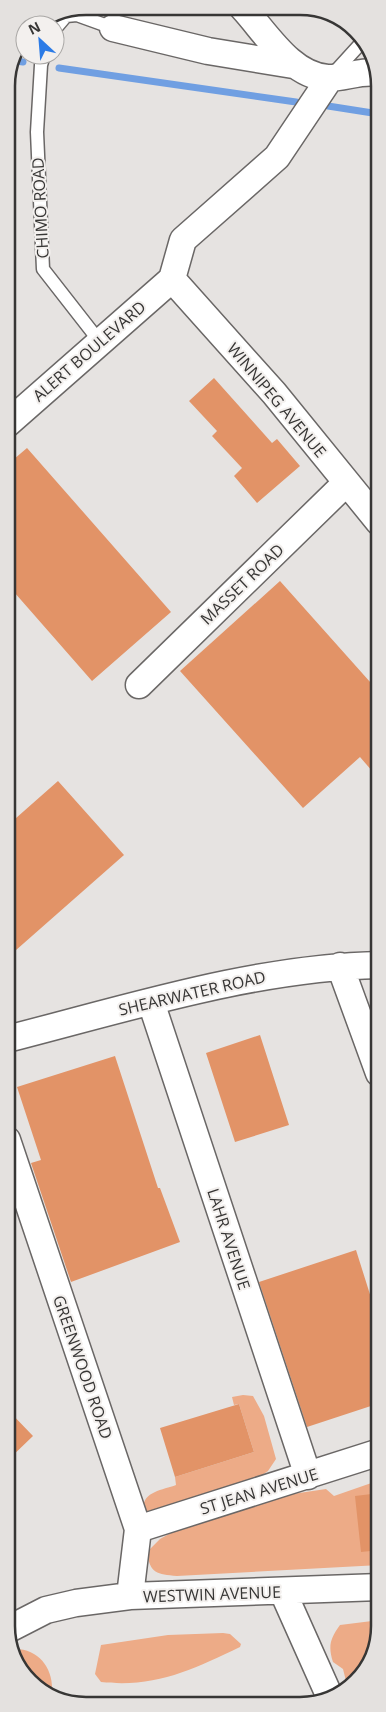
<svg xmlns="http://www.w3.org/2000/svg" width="386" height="1712" viewBox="0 0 386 1712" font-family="'Open Sans',sans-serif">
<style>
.green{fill:#edab87}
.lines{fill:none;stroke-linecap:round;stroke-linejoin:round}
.stream{stroke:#709fe2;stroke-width:7}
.building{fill:#e29367}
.service-casing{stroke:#6a6766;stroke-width:15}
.minor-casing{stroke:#6a6766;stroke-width:29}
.service{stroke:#fff;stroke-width:12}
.minor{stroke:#fff;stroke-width:26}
.labels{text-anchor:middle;stroke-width:4;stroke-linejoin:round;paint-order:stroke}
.street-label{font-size:16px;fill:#373635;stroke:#f3f0ee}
.rim{fill:none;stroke:#373635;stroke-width:2.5}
</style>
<rect width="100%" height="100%" fill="#e6e3e1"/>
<path class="green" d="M 243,1395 L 253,1396 L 264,1416 L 276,1459 L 268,1471 L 258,1478 L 157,1510 L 147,1511 L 143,1509 C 143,1491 163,1490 176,1485 L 175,1477 L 254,1452 L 239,1404 L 234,1405 L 232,1397 Z
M 380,1480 L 380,1565 L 177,1576 C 157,1574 150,1574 147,1552 L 160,1539 L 178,1529 L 279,1496 L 326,1489 L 334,1496 Z
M 380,1620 L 380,1631 L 360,1679 L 347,1685 L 343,1669 L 333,1662 C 328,1646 330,1639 340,1625 Z
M 223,1633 L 230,1634 L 241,1644 L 240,1647 C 192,1670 155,1688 101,1682 L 95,1674 L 101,1645 L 168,1635 Z
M 15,1649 C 40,1649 54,1670 52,1693 L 26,1679 L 14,1651 Z"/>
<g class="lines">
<path class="stream" d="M 16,61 L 23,62
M 59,68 L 296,102
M 328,106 L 379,114"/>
</g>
<path class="building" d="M 214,378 L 272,443 L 277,439 L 300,466 L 257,503 L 234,476 L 242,468 L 212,436 L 217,431 L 189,401 Z
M 27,448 L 171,612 L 92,681 L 7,584 L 7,465 Z
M 280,581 L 379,692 L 379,779 L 360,757 L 303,808 L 180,671 Z
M 58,781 L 124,855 L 7,958 L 7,826 Z
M 260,1035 L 289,1125 L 235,1142 L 206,1053 Z
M 115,1056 L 158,1188 L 160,1188 L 180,1242 L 71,1282 L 31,1163 L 41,1160 L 17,1087 Z
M 356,1250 L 379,1323 L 380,1403 L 307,1427 L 259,1282 Z
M 239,1404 L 254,1452 L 175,1477 L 160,1428 Z
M 7,1409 L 33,1436 L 7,1461 Z
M 380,1493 L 380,1550 L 361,1552 L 355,1496 Z"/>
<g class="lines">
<defs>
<path id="service" d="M 55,29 L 66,16 L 77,15 L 113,28
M 44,55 L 41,65 L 37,132 L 43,269 L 100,342
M 333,74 L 363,41"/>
<path id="minor" d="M 243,8 C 266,33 291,76 328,78 C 345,78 361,70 378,73
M 113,28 L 208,51 L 293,65
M 172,279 L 274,393 L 379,522
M 172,279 L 183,240 L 277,157 L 330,78
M 7,424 L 172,279
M 139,685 L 346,483
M 340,966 L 379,1073
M 151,1002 L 308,1476
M 7,1039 C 129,1008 252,968 379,965
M 7,1140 L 138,1529 L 130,1596
M 138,1529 L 380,1452
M 283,1592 L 329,1695
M 7,1630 L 46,1610 L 76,1603 L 130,1596 L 380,1587"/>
</defs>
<use href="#service" class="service-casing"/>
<use href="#minor" class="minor-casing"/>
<use href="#service" class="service"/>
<use href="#minor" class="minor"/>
</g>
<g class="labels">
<g class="street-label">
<text transform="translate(40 208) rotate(-93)" y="6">CHIMO ROAD</text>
<text transform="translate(89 351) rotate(-41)" y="6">ALERT BOULEVARD</text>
<text transform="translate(277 400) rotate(50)" y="6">WINNIPEG AVENUE</text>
<text transform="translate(242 584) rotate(-44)" y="6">MASSET ROAD</text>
<text transform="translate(192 993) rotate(-13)" y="6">SHEARWATER ROAD</text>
<text transform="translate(229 1239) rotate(72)" y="6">LAHR AVENUE</text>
<text transform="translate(83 1367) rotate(71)" y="6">GREENWOOD ROAD</text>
<text transform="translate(259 1491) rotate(-17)" y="6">ST JEAN AVENUE</text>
<text transform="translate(212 1594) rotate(-2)" y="6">WESTWIN AVENUE</text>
</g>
</g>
<path d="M0 0H386V1712H0ZM86 15H300A71 71 0 0 1 371 86V1626A71 71 0 0 1 300 1697H86A71 71 0 0 1 15 1626V86A71 71 0 0 1 86 15Z" fill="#e4e1df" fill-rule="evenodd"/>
<path class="rim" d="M86 15H300A71 71 0 0 1 371 86V1626A71 71 0 0 1 300 1697H86A71 71 0 0 1 15 1626V86A71 71 0 0 1 86 15Z"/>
<g transform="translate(40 40) rotate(334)"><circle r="24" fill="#f3f0ee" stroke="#a8a6a4"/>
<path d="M0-4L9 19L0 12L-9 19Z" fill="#2c7be6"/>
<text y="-8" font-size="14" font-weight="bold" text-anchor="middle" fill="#373635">N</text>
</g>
</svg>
